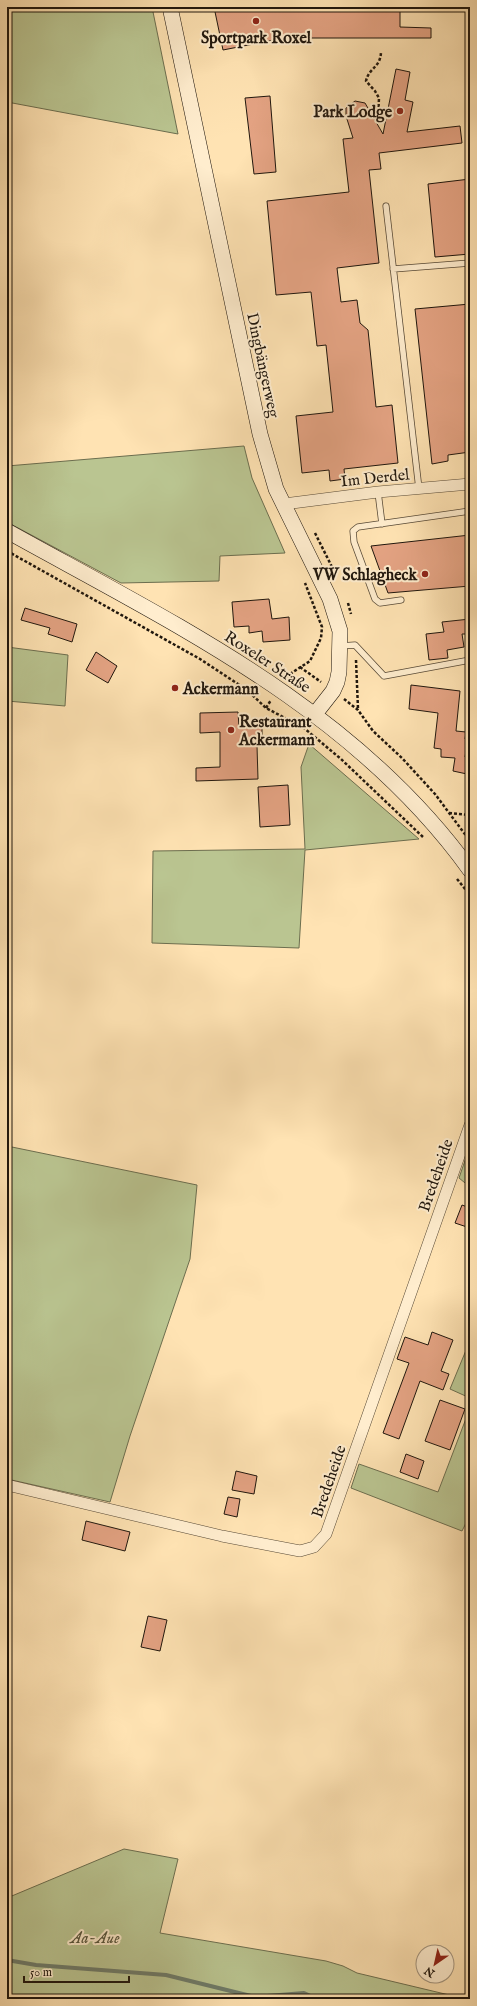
<svg xmlns="http://www.w3.org/2000/svg" width="477" height="2006" viewBox="0 0 477 2006" font-family="'IM FELL English',serif">
<style>
.green{fill:#bac591;stroke:#6c6e4f}
.lines{fill:none;stroke-linecap:round;stroke-linejoin:round}
.stream{stroke:#6e7b69;stroke-width:4}
.building{fill:#e4a383;stroke:#1f160d}
.service-casing{stroke:#574936;stroke-width:7}
.minor-casing{stroke:#574936;stroke-width:12}
.secondary-casing{stroke:#1f160d;stroke-width:16}
.path{stroke:#1f160d;stroke-width:2.5;stroke-dasharray:3 2;stroke-linecap:butt}
.service{stroke:#ffedce;stroke-width:5.5}
.minor{stroke:#ffedce;stroke-width:11}
.secondary{stroke:#ffedce;stroke-width:15}
.poi-dot{fill:#8f2418;stroke:#ffedce;stroke-width:1.5}
.labels{text-anchor:middle;stroke-width:4;stroke-linejoin:round;paint-order:stroke}
.poi-label{font-size:16px;font-weight:bold;fill:#1f160d;stroke:#ffedce;text-anchor:end}
.street-label{font-size:16px;fill:#1f160d;stroke:#ffedce}
.park-label{font-size:16px;font-style:italic;fill:#55533b;stroke:#ffedce}
</style>
<rect width="100%" height="100%" fill="#ffe3b3"/>
<filter id="stains"><feTurbulence type="fractalNoise" baseFrequency=".005" numOctaves="4"/><feColorMatrix values="0 0 0 0 .2 0 0 0 0 .09 0 0 0 0 .02 0 0 0 .5 -.17"/></filter>
<radialGradient id="worn" r=".72"><stop offset=".6" stop-color="#630" stop-opacity="0"/><stop offset="1" stop-color="#630" stop-opacity=".3"/></radialGradient>
<path class="green" d="M 7,7 L 152,7 L 178,134 L 7,102 Z
M 244,446 L 252,478 L 285,553 L 220,556 L 219,581 L 121,583 L 7,522 L 7,466 Z
M 7,647 L 68,655 L 65,706 L 7,701 Z
M 309,744 L 419,839 L 305,850 L 299,948 L 152,943 L 153,851 L 305,849 L 301,767 Z
M 7,1146 L 197,1185 L 190,1259 L 130,1436 L 110,1502 L 7,1479 Z
M 470,1146 L 470,1187 L 459,1178 Z
M 469,1343 L 470,1343 L 470,1398 L 450,1389 Z
M 470,1408 L 470,1515 L 462,1531 L 351,1488 L 359,1464 L 438,1492 Z
M 124,1849 L 178,1859 L 160,1933 L 326,1961 L 343,1966 L 357,1973 L 466,1999 L 7,1999 L 7,1898 Z"/>
<g class="lines">
<path class="stream" d="M 7,1960 L 36,1965 L 166,1975 L 255,1997 L 304,1993 L 317,1999"/>
</g>
<path class="building" d="M 214,7 L 400,7 L 400,27 L 431,28 L 431,38 L 284,38 L 223,50 Z
M 396,69 L 410,72 L 405,100 L 413,102 L 407,132 L 460,126 L 462,143 L 379,153 L 381,169 L 369,170 L 379,263 L 337,268 L 341,302 L 357,300 L 360,323 L 368,330 L 376,407 L 392,405 L 398,463 L 344,469 L 345,479 L 330,481 L 329,470 L 302,473 L 296,416 L 333,412 L 326,345 L 317,346 L 311,292 L 276,295 L 267,201 L 349,192 L 343,139 L 353,138 L 346,116 L 346,108 L 355,101 L 365,103 L 383,134 Z
M 270,96 L 276,172 L 254,174 L 245,98 Z
M 470,179 L 470,254 L 435,257 L 428,184 Z
M 470,304 L 470,452 L 448,455 L 448,461 L 432,464 L 415,309 Z
M 470,535 L 470,586 L 388,593 L 371,546 Z
M 269,599 L 272,619 L 289,617 L 290,640 L 263,642 L 262,631 L 249,633 L 249,626 L 234,627 L 232,602 Z
M 25,608 L 77,624 L 72,642 L 48,634 L 50,628 L 21,620 Z
M 470,619 L 470,634 L 462,634 L 464,647 L 447,650 L 448,658 L 429,660 L 426,634 L 444,632 L 442,622 Z
M 96,652 L 117,666 L 108,683 L 86,670 Z
M 411,685 L 460,691 L 456,731 L 466,732 L 465,739 L 468,739 L 465,757 L 470,757 L 470,772 L 468,772 L 467,774 L 453,771 L 455,758 L 441,757 L 441,749 L 434,748 L 438,713 L 409,709 Z
M 238,712 L 239,727 L 262,727 L 262,745 L 257,746 L 258,779 L 196,781 L 196,768 L 220,767 L 220,732 L 200,733 L 200,713 Z
M 288,785 L 290,825 L 260,827 L 258,787 Z
M 462,1205 L 470,1208 L 470,1228 L 455,1223 Z
M 432,1332 L 453,1340 L 441,1371 L 449,1374 L 443,1390 L 420,1381 L 399,1439 L 383,1433 L 409,1363 L 397,1359 L 405,1337 L 428,1345 Z
M 440,1400 L 465,1409 L 450,1450 L 425,1441 Z
M 406,1454 L 424,1461 L 418,1479 L 400,1472 Z
M 236,1471 L 257,1476 L 254,1494 L 232,1490 Z
M 228,1497 L 240,1499 L 237,1517 L 224,1514 Z
M 86,1521 L 130,1532 L 125,1551 L 82,1540 Z
M 148,1616 L 167,1620 L 160,1651 L 141,1647 Z"/>
<g class="lines">
<defs>
<path id="service" d="M 386,206 L 419,489
M 393,269 L 470,263
M 378,492 L 382,524
M 401,600 L 380,603 L 375,599 L 354,542 L 353,531 L 358,527 L 470,511
M 341,646 L 355,645 L 384,676 L 470,660"/>
<path id="minor" d="M 284,504 L 378,492 L 470,484
M 7,1485 L 222,1536 L 300,1551 L 314,1547 L 326,1534 L 470,1125"/>
<path id="secondary" d="M 170,7 L 260,434 L 276,489 L 330,599 L 340,631 L 339,672 L 337,682 L 333,691 L 315,714
M 7,531 C 176,625 354,709 470,870"/>
</defs>
<use href="#service" class="service-casing"/>
<use href="#minor" class="minor-casing"/>
<use href="#secondary" class="secondary-casing"/>
<path class="path" d="M 378,117 L 379,98 L 375,91 L 366,81 C 369,67 381,68 381,51
M 315,533 L 335,573
M 7,551 L 200,659 L 247,690 L 266,708 L 304,728 L 341,759 L 424,838
M 348,603 L 351,614
M 356,660 L 358,709
M 300,667 L 321,682
M 287,678 L 290,674 L 310,661 L 321,638 L 322,627 L 305,583
M 344,699 L 358,710 L 373,731 L 402,758 L 435,794 L 470,841
M 266,708 L 271,700
M 449,813 L 470,815
M 457,879 L 470,895"/>
<use href="#service" class="service"/>
<use href="#minor" class="minor"/>
<use href="#secondary" class="secondary"/>
</g>
<g class="poi-dot">
<circle cx="256" cy="21" r="4"/>
<circle cx="400" cy="111" r="4"/>
<circle cx="425" cy="574" r="4"/>
<circle cx="175" cy="688" r="4"/>
<circle cx="231" cy="730" r="4"/>
</g>
<g class="labels">
<g class="poi-label">
<text x="256" y="43" text-anchor="middle">Sportpark Roxel</text>
<text x="392" y="117">Park Lodge</text>
<text x="417" y="580">VW Schlagheck</text>
<text x="183" y="694" text-anchor="start">Ackermann</text>
<text x="239" y="727" text-anchor="start">Restaurant<tspan x="239" dy="18">Ackermann</tspan></text>
</g>
<g class="street-label">
<text transform="translate(264 365) rotate(78)" y="6">Dingbängerweg</text>
<text transform="translate(375 477) rotate(-6)" y="6">Im Derdel</text>
<text transform="translate(268 661) rotate(33)" y="6">Roxeler Straße</text>
<text transform="translate(435 1175) rotate(-71)" y="6">Bredeheide</text>
<text transform="translate(328 1481) rotate(-71)" y="6">Bredeheide</text>
</g>
<g class="park-label">
<text x="95" y="1943">Aa-Aue</text>
</g>
</g>
<rect width="477" height="2006" fill="none" stroke="#ffe3b3" stroke-width="24"/>
<rect x="8" y="8" width="461" height="1990" fill="none" stroke="#1f160d" stroke-width="2"/>
<rect x="12" y="12" width="453" height="1982" fill="none" stroke="#1f160d"/>
<g transform="translate(435 1964) rotate(214)"><circle r="19" fill="#ffedce" stroke="#a59781"/>
<path d="M0-3L7 15L0 10L-7 15Z" fill="#8f2418"/>
<text y="-6" font-size="11" font-weight="bold" text-anchor="middle" fill="#1f160d">N</text>
</g>
<path d="M24 1976v6h105v-6" fill="none" stroke="#1f160d" stroke-width="2"/>
<text x="30" y="1976" font-size="12" fill="#1f160d" stroke="#ffedce" stroke-width="3" paint-order="stroke">50 m</text>
<rect width="100%" height="100%" filter="url(#stains)"/>
<rect width="100%" height="100%" fill="url(#worn)"/>
</svg>
